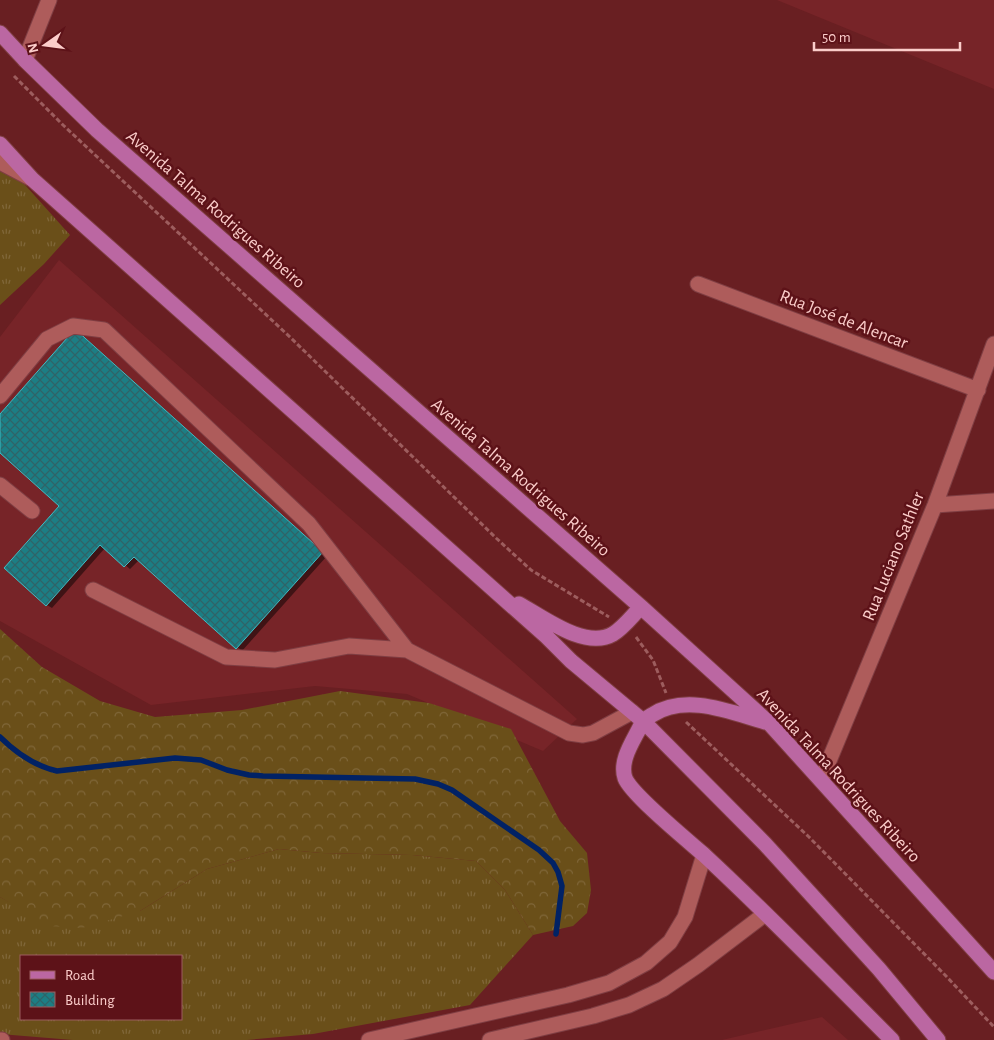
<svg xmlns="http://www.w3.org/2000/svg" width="994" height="1040" viewBox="0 0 994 1040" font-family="'Alegreya Sans',sans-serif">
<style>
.built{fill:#772428}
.grass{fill:url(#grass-tufts);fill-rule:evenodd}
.forest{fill:url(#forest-crowns)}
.shadow{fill:#0007}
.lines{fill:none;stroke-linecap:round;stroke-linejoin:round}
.stream{stroke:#012265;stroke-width:5.5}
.building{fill:url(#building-cross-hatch);stroke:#41bcc4}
.minor-casing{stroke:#7f3e43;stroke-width:17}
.major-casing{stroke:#7f3e43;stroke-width:17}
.path{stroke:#9d5d5e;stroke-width:3;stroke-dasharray:5 2.5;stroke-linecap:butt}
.minor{stroke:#ae5c5b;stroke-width:15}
.major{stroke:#bb67a2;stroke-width:15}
.labels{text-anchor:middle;stroke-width:5;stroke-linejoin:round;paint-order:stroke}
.street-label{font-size:18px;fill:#fbcdca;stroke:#5d1218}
</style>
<defs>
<pattern id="grass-tufts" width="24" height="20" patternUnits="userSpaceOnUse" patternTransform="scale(1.25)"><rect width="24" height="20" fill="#6a4f19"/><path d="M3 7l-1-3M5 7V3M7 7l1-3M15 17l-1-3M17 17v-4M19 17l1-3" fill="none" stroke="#806739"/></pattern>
<pattern id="forest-crowns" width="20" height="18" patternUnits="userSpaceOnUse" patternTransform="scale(1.25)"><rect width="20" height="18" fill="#6a4f19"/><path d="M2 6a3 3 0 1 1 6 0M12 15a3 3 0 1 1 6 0" fill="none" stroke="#806739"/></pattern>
<pattern id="building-cross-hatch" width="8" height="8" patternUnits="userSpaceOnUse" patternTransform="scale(1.25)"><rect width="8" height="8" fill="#1c7e84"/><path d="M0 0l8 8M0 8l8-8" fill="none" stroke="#2f6468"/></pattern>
</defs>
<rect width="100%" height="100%" fill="#691f22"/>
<path class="built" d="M 777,0 L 994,0 L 994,89 Z
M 59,260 L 577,719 L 543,751 L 407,694 L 315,686 L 151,705 L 0,621 L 0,337 Z
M 822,1017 L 848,1040 L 722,1040 Z"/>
<path class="grass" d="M 0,157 L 70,235 L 44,264 L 0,305 Z
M 279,849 L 321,853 L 412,855 L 476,861 L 505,890 L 533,935 L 470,1005 L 313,1034 L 247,1040 L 73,1040 L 0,1034 L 0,897 L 9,902 L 140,911 L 207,869 ZM 21,956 L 181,956 L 181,1019 L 21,1019 Z"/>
<path class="forest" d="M 0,629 L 42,667 L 100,701 L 155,717 L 242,710 L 340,691 L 429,703 L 511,729 L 560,821 L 587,853 L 591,890 L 587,913 L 573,926 L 533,935 L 505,890 L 476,861 L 412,855 L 321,853 L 279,849 L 207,869 L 140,911 L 82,928 L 48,926 L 0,897 Z"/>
<path class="shadow" d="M 81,334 L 327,556 L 242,651 L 139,560 L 130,569 L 105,548 L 52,608 L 47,605 L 61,506 L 0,451 L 0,416 Z"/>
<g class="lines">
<path class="stream" d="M 0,737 C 16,753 35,766 57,771 L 175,758 L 201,760 L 227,770 L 249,775 L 263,776 L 415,779 L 438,784 L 452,790 L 539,850 L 553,863 L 558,872 L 562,886 L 556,934"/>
</g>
<path class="building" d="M 75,329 L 323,552 L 236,649 L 134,557 L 124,567 L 100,545 L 46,606 L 4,568 L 59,506 L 0,453 L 0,414 Z"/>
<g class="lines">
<defs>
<path id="minor" d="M 25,60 L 49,0
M 0,162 L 30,178
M 698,284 L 978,390
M 0,396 L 47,339 L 73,326 L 104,330 L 309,524 L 407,650
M 0,485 L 32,511
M 935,505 L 994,501
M 93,590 L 226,657 L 275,660 L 349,646 L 407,650 L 569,733 L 583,735 L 593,733 L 632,712
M 821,780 L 935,505 L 994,344
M 0,1040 L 2,1040
M 369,1040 L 568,995 L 609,983 L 646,963 L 670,942 L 685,917 L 704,855
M 490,1040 L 593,1016 L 629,1005 L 663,989 L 698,965 L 765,914"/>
<path id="major" d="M 0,33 L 25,60 L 97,130 L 641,607 L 769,723 L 994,972
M 0,144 L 32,179 L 547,637 L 571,661 L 643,721 L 765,844 L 879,969 L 938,1040
M 519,604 C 543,617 585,650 613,634 C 624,627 632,616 641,607
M 765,722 C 730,712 686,693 652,715 C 647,718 643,720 641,725 C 634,740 619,760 625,778 C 631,794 687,840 703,854 C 768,914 830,978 892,1040"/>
</defs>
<use href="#minor" class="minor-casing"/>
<use href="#major" class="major-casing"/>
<path class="path" d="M 14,76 L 63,125 L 291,338 L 496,538 L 531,570 L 609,617
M 636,637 L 653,660 L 666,693
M 686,722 L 809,837 L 945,975 L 994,1027"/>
<use href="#minor" class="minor"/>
<use href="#major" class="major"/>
</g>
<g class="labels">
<g class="street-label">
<text transform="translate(216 209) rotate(41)" y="6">Avenida Talma Rodrigues Ribeiro</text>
<text transform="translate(844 319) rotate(21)" y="6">Rua José de Alencar</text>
<text transform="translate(521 477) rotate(41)" y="6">Avenida Talma Rodrigues Ribeiro</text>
<text transform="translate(893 556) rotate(-68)" y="6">Rua Luciano Sathler</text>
<text transform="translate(839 775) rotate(47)" y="6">Avenida Talma Rodrigues Ribeiro</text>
</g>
</g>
<rect x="20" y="955" width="162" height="65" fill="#5d1218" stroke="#9c5d5f"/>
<rect x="30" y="971" width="25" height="8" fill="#bb67a2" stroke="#9c5d5f"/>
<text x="65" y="980" font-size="15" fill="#fbcdca">Road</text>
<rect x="30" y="992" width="25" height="15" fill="url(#building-cross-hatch)" stroke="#9c5d5f"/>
<text x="65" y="1005" font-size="15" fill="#fbcdca">Building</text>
<g transform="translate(45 45) rotate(256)" stroke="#5d1218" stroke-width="4" paint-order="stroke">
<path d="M0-4L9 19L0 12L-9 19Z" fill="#fbcdca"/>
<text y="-8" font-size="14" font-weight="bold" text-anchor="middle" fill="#fbcdca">N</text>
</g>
<path d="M814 42v8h146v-8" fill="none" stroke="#fbcdca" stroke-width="2.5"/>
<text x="822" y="42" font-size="15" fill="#fbcdca" stroke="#5d1218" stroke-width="4" paint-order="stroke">50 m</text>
</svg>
